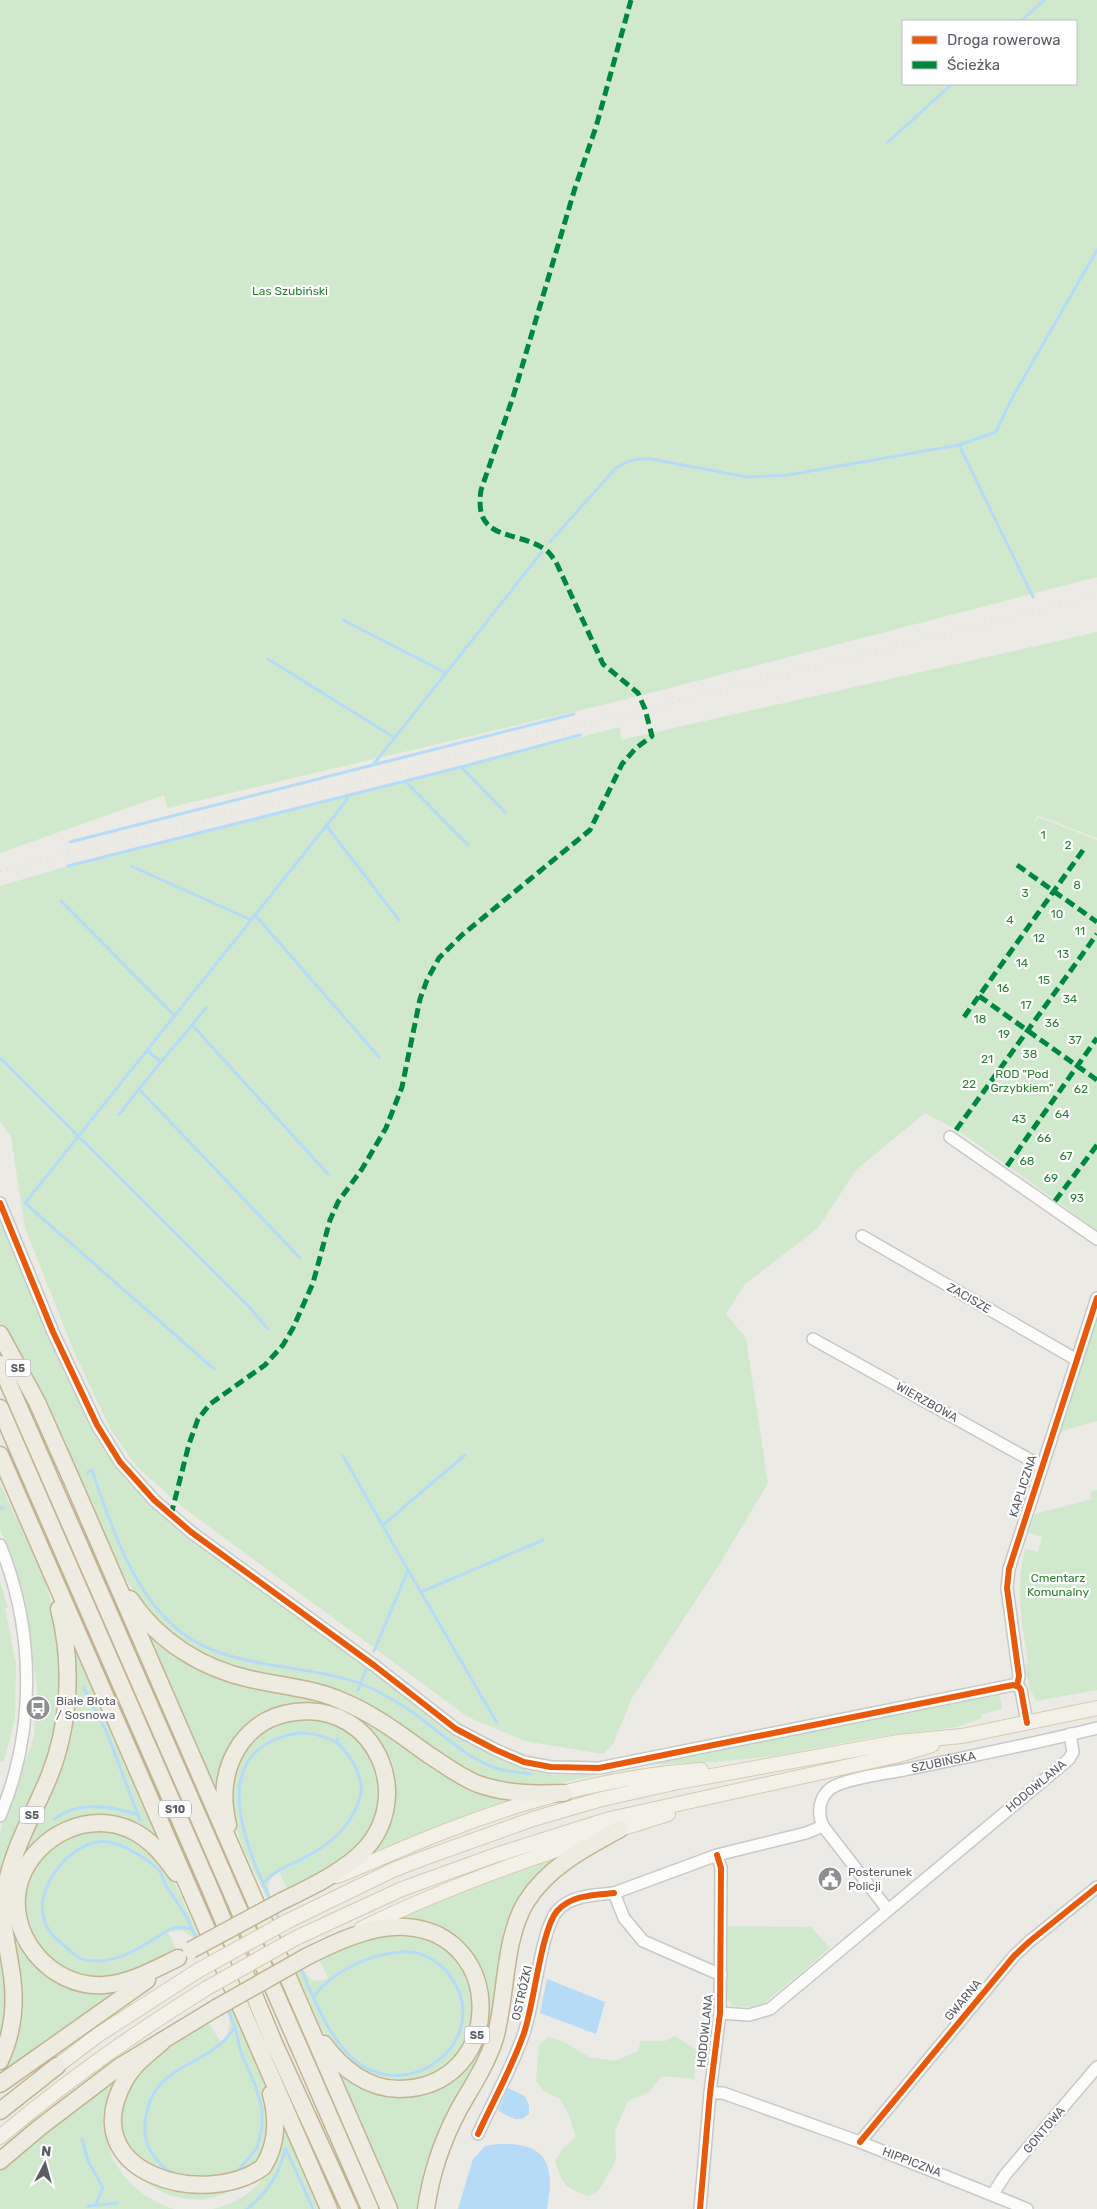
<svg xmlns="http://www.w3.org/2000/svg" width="1097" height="2209" viewBox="0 0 1097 2209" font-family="Rubik,sans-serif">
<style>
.green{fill:#d0e9cd;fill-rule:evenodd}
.water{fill:#b6dbf7}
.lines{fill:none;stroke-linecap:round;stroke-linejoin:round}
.stream{stroke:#b6dbf7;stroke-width:3}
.minor-casing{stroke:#c7c8c7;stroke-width:14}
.major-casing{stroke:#d6cbaf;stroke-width:16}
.highway-casing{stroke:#c2b492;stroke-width:19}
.minor{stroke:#fcfcfb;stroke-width:11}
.major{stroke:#f2f0e7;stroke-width:14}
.highway{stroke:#eeebe0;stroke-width:16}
.rail{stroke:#e2e3e2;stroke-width:3;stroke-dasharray:1 6;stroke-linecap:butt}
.major-bridge-casing{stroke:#d6cbaf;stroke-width:16;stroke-linecap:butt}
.highway-bridge-casing{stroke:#c2b492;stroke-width:19;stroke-linecap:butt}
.major-bridge{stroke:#f2f0e7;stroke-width:14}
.highway-bridge{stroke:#eeebe0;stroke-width:16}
.quiet{stroke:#00873e;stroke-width:5;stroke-dasharray:10 5;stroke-linecap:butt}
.cycleway-casing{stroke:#fff;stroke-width:9}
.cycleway{stroke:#e8590c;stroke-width:6}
.labels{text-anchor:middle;stroke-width:4.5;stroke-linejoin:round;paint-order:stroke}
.shield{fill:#fff;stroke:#8c8e92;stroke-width:1}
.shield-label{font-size:11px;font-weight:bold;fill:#5a5e64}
.park-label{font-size:12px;fill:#2a822f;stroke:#fff}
.street-label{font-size:12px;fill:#5a5e64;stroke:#fff}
.poi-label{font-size:12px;fill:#5a5e64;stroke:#fff;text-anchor:start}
</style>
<rect width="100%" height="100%" fill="#ebeae4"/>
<path class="green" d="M 0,0 L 1097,0 L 1097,577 L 623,700 L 167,808 L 164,795 L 0,853 ZM 1076,21 L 1076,84 L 903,84 L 903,21 Z
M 1097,632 L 1097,838 L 1037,815 L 1033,827 L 1038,817 L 1097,840 L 1097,1233 L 1083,1220 L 962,1133 L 925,1113 L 856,1170 L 818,1228 L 745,1284 L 726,1314 L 746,1338 L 768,1483 L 719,1565 L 632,1698 L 613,1744 L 603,1754 L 525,1741 L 468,1717 L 181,1506 L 136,1466 L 111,1430 L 74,1352 L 25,1228 L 11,1137 L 0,1121 L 0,886 L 68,866 L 620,727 L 621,740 Z
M 0,1218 L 77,1396 L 101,1446 L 125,1479 L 154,1508 L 205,1549 L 357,1659 L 470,1744 L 525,1770 L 553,1775 L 580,1775 L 837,1727 L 999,1692 L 1002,1709 L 981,1714 L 982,1718 L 957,1727 L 876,1737 L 773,1756 L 717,1762 L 642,1765 L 551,1785 L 529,1785 L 528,1787 L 478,1778 L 367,1707 L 216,1660 L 193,1649 L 155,1621 L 122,1574 L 61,1437 L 0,1323 Z
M 1097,1305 L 1097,1421 L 1052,1434 Z
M 0,1483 L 46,1582 L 56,1619 L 63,1683 L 54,1741 L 0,1889 L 0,1832 L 34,1736 L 37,1689 L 30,1639 L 16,1569 L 0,1529 Z
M 1097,1490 L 1097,1690 L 1036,1701 L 1030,1689 L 1024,1665 L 1028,1663 C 1022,1620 1015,1592 1025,1549 L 1038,1552 L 1042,1537 L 1029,1533 L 1035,1514 L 1092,1499 L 1090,1491 Z
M 0,1581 L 8,1608 L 5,1608 L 16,1664 L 15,1719 L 4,1761 L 0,1762 Z
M 141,1622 L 161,1641 L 336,1703 L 526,1801 L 362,1859 L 390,1774 L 332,1707 L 307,1703 L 285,1706 L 251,1722 L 220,1803 Z
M 70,1631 L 166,1850 L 154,1837 L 70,1823 L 14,1887 L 39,1968 L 122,1989 L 0,2078 L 10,2057 L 8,1922 L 11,1882 L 58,1765 Z
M 318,1717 L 356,1734 L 378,1769 L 379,1810 L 367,1835 L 348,1855 L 326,1871 L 287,1889 L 279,1872 C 269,1877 266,1886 271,1897 L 267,1899 C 256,1874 239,1844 233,1818 C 225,1782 241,1736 277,1722 C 288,1717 306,1718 318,1717 Z
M 99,1829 L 129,1835 L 163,1864 L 172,1877 L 199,1936 L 194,1939 L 182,1930 L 168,1932 L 176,1949 L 129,1974 L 100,1981 L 58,1968 L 29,1934 L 23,1905 L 29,1876 L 45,1851 L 70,1835 Z
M 558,1856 L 534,1879 L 487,2044 L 420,2209 L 396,2209 L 331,2060 L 408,2094 L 477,2049 L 468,1954 L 392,1922 L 423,1906 Z
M 728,1926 L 811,1927 L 830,1948 L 760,2007 L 732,2006 L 726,1997 Z
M 0,1931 L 8,2003 L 0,2050 Z
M 401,1932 L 433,1940 L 459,1960 L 468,1974 L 474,2022 L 461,2052 L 437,2074 L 389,2083 L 359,2071 L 329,2041 L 318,2022 L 296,1972 L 303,1969 L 310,1979 C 316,1982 322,1981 328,1978 L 319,1959 L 353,1942 Z
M 232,2008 C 247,2041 265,2075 270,2111 C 273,2132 265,2156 252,2171 C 248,2175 244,2181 239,2185 C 211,2208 166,2202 142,2178 C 136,2172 129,2164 126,2156 C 124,2149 124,2141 123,2134 C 121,2111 121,2100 133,2080 C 150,2053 182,2038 208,2022 L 221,2042 C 230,2032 232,2024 227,2011 Z
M 675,2036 L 697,2050 L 694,2079 L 662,2076 L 649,2092 L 628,2101 L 615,2131 L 616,2158 L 613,2166 L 598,2191 L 588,2196 C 564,2187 563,2185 555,2161 L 564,2147 L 576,2137 L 569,2116 L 560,2099 L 544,2091 L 536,2081 L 539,2045 L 548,2037 L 564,2042 L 589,2057 L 615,2061 L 638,2051 L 641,2041 L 665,2041 Z
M 121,2077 C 116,2092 108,2110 107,2125 C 104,2166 139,2198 174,2209 L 0,2209 L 0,2169 L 55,2123 L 114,2078 Z
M 280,2111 L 323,2209 L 213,2209 C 232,2204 254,2193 264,2176 C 271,2165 277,2125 280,2111 Z"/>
<path class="water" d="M 547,1979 L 605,2002 L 596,2034 L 540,2013 Z
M 508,2088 L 525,2096 L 529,2105 L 529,2114 L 522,2119 L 515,2119 L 498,2111 Z
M 498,2144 C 548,2142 555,2165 547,2209 L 458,2209 L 473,2159 L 485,2146 Z"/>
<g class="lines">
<path class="stream" d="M 1021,21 L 1044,0
M 887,143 L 952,84
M 959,445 L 1033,597
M 550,542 L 615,469 C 628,460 636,458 651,459 L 747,477 L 788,475 L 959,445 L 996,432 L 1011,400 L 1097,250
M 343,620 L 446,673
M 268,659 L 395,738
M 373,765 L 574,714
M 461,767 L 506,813
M 405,781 L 468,845
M 326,825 L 399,920
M 70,842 L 373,765 L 542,552
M 68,866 L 461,767 L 580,735
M 131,866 L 251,920
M 61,901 L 175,1016
M 255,915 L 379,1057
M 192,1025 L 206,1008
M 148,1051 L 161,1062 L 192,1025 L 328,1174
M 0,1058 L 252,1310 L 268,1329
M 161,1062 L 139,1089 L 300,1258
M 119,1115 L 139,1089
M 214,1369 L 25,1203 L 347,800 L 347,795
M 343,1456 L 408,1570 L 374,1651
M 88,1472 L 92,1470 C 111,1526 135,1600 185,1635 C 205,1650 232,1657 255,1662 C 294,1670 337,1672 373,1689 C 387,1696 402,1705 415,1714 C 442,1733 464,1757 496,1768 C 507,1772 519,1772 530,1774
M 0,1509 L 3,1508
M 383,1525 L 465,1455
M 408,1570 L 497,1723
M 421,1592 L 543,1540
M 84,1688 L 107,1733 L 140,1820
M 358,1690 L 366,1670
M 54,1819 C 59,1816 65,1812 71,1810 C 92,1803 117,1808 137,1814
M 263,1883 C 275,1870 287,1866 302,1859 C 325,1847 345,1833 355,1810 C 360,1800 363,1791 360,1780 C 356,1764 349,1753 336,1742 L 338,1739
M 271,1901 C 251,1856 209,1769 274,1740 C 297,1730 313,1731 336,1742
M 275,1909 L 280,1922
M 192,1929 L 177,1927 L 170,1929 C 145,1945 113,1968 82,1959 C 77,1958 71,1951 67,1948 C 56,1940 45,1928 43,1915 C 37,1882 75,1837 109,1842 C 123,1844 149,1860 159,1870 C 162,1874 163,1879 165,1884 C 171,1894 178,1903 184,1913 C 189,1921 193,1931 197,1940
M 300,1967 C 313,1996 325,2029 347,2053 C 404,2114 500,2038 448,1973 C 437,1960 419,1950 402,1952 C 369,1954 333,1971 313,1997
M 227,2008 L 235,2027 L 241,2053 L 256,2087 L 262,2109 L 262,2127 L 257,2148 L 235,2174
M 82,2139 L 88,2161 L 103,2188 L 96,2204
M 286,2149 L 313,2209
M 171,2173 C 154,2160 143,2146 145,2124 C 150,2060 209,2070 235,2027
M 88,2206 L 117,2203
M 247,2209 C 267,2192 280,2175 285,2149"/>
<defs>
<g id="minor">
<path d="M 950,1137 L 1097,1239"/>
<path d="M 0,1203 L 53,1332 L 97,1425 L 120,1462 L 154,1500 L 191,1532 L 375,1666 L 456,1729 L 496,1750 L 524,1762 L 551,1767 L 599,1768 L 1013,1685 L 1019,1687 L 1021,1690 L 1027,1723"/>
<path d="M 862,1236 L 1077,1360"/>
<path d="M 813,1339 L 1041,1466"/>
<path d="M 0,1545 C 35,1630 36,1731 0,1816"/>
<path d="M 1017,1686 L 1019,1676 L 1007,1588 L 1009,1569 L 1097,1298"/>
<path id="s1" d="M 888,1910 L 823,1826 C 817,1813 819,1798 830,1789 C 842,1779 887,1773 904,1770 C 968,1757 1033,1744 1097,1728"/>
<path d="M 721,1975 L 643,1941 L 624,1918 L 614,1893 L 717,1855 L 806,1833 L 823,1826"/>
<path d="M 720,2013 L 749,2015 L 770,2009 L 1069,1759 L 1073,1752 L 1070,1734"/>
<path d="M 710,2093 L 723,2093 L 860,2142 L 1027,2209"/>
<path d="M 478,2134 C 493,2101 512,2068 524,2033 C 534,2005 541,1930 557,1911 C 571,1895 594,1895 614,1893"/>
<path d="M 860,2142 L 1014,1956 L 1030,1941 L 1097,1887"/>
<path d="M 993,2194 L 1005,2175 L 1097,2067"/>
<path d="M 700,2209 L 710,2093 L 720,2013 L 721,1868 L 717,1855"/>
</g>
<path id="major" d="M 337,1876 C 373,1862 409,1845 446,1831 C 527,1799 614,1776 701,1770
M 288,1921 L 393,1870 L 424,1858 L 533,1819 L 598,1800 L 678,1782 L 898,1742 L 962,1736 L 1097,1708
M 361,1929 C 459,1880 564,1847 668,1814
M 296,1938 L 402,1889 L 496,1855 L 610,1819 L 899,1755 L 932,1745
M 57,2066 L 98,2035 L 199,1970
M 0,2137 C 65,2082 134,2033 207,1988"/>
<path id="highway" d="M 0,1334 L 37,1402 L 70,1476 L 389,2209
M 0,1364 L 370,2209
M 0,1408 L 211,1891 L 274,2043 L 350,2209
M 0,1455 L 329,2209
M 130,1599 C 158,1641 201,1668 250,1679 C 281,1686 313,1688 342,1701 C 374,1714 401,1735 429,1755 C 445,1765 460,1777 478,1784 C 506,1794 535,1794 564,1793
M 228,1825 C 221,1796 224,1767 241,1743 C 255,1724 272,1715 295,1712 C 377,1701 419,1802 358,1856 C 335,1876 307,1889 280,1902
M 176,1873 C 164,1856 151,1840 133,1831 C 90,1809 37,1835 21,1878 C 2,1932 50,1989 104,1985 C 131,1983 155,1969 178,1958
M 306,1957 C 336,1942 371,1925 406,1927 C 508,1934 505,2088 399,2089 C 368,2089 342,2069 324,2044
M 162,2042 C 149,2053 134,2064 125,2080 C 72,2175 207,2209 263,2167 C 277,2145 278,2120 271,2094
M 0,2061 C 12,2035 16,2005 12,1976 C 9,1951 1,1926 4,1901 C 8,1856 32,1818 49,1777 C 70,1725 73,1663 59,1609
M 0,2084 L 147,1980
M 0,2111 L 57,2066
M 0,2161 L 39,2128 L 119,2067 L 216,2008
M 426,2209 C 431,2173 442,2141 459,2109 C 472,2086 487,2064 495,2038 C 507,1996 503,1940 526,1902 C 548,1867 585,1848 620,1829"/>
</defs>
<use href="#minor" class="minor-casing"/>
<use href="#major" class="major-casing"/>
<use href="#highway" class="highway-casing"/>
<use href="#minor" class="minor"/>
<use href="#major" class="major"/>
<use href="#highway" class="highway"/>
<path class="rail" d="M 0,871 L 1097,596"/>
<defs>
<path id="major-bridge" d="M 199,1970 L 288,1921
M 207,1988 L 296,1938"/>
<path id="highway-bridge" d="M 191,1950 L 280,1902
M 216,2008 L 306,1957"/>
</defs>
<use href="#major-bridge" class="major-bridge-casing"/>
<use href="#highway-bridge" class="highway-bridge-casing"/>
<use href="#major-bridge" class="major-bridge"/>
<use href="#highway-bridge" class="highway-bridge"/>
<path class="quiet" d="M 1017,865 L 1097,922
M 979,996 L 1097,1080
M 964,1017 L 1086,846
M 956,1130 L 1097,934
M 1007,1166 L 1097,1038
M 1055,1201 L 1097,1145
M 171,1515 L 189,1444 L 198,1419 L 210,1404 L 265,1365 L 283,1345 L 293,1328 L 313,1283 L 330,1220 L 338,1202 L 362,1169 L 386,1128 L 402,1087 L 420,999 L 427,980 L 439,958 L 462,935 L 590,830 L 622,764 L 636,748 L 652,736 L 645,709 L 638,693 L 603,664 L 556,562 C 553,558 550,553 546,550 C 516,529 473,543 481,490 L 513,397 L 575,188 L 596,127 L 631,0"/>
<defs>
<path id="cycleway" d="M 0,1203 L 53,1332 L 97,1425 L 120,1462 L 154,1500 L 191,1532 L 375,1666 L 456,1729 L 496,1750 L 524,1762 L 551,1767 L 599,1768 L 1013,1685 L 1019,1687 L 1021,1690 L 1027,1723
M 1017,1686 L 1019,1676 L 1007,1588 L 1009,1569 L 1097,1298
M 478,2134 C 493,2101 512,2068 524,2033 C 534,2005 541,1930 557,1911 C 571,1895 594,1895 614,1893
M 860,2142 L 1014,1956 L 1030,1941 L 1097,1887
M 700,2209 L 710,2093 L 720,2013 L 721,1868 L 717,1855"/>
</defs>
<use href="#cycleway" class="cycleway-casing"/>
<use href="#cycleway" class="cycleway"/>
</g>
<defs>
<symbol id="bus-disc" viewBox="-11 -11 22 22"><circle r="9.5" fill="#8d8f91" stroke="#fff"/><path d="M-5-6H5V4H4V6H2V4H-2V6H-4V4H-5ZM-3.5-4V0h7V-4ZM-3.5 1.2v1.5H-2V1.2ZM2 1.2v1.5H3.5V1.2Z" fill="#fff"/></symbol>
<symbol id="civic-disc" viewBox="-11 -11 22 22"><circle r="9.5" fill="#8d8f91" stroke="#fff"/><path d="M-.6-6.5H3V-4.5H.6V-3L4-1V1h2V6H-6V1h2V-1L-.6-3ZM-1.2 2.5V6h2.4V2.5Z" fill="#fff"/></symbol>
</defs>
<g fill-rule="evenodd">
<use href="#bus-disc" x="24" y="1694" width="28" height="28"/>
<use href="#civic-disc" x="816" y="1865" width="28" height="28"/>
</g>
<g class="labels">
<g class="shield">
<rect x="5.5" y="1359.5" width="25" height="17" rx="4"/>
<rect x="159" y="1800.5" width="32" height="17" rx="4"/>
<rect x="19.5" y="1806.5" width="25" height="17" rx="4"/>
<rect x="464.5" y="2026.5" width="25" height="17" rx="4"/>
</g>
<g class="shield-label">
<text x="18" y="1372">S5</text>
<text x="175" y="1813">S10</text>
<text x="32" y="1819">S5</text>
<text x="477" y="2039">S5</text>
</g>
<g class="park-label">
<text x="290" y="295">Las Szubiński</text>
<text x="1043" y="839">1</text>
<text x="1068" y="849">2</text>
<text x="1077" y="889">8</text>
<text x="1025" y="897">3</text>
<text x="1057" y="918">10</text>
<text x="1010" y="924">4</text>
<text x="1080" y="935">11</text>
<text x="1039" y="942">12</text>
<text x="1063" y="958">13</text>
<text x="1022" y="967">14</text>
<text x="1044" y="984">15</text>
<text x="1003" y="992">16</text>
<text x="1070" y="1003">34</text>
<text x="1026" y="1009">17</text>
<text x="980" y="1023">18</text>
<text x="1052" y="1027">36</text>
<text x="1004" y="1038">19</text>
<text x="1075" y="1044">37</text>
<text x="1030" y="1058">38</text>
<text x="987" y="1063">21</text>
<text x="1022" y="1078">ROD "Pod<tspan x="1022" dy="14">Grzybkiem"</tspan></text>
<text x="969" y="1088">22</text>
<text x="1081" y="1093">62</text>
<text x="1062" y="1118">64</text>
<text x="1019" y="1123">43</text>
<text x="1044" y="1142">66</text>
<text x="1066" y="1160">67</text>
<text x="1027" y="1165">68</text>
<text x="1051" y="1182">69</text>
<text x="1077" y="1202">93</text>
<text x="1058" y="1582">Cmentarz<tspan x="1058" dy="14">Komunalny</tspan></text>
</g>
<g class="street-label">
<text transform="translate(969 1298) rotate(30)" y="4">ZACISZE</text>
<text transform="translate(927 1402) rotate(29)" y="4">WIERZBOWA</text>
<text transform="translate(1023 1486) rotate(-72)" y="4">KAPLICZNA</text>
<text dy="4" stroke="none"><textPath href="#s1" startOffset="264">SZUBIŃSKA</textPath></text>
<text transform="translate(1036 1786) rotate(-40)" y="4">HODOWLANA</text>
<text transform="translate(522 1993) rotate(-77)" y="4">OSTRÓŻKI</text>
<text transform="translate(963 2000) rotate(-50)" y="4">GWARNA</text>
<text transform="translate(705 2031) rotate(-84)" y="4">HODOWLANA</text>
<text transform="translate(1044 2130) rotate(-50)" y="4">GONTOWA</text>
<text transform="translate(912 2162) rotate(21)" y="4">HIPPICZNA</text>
</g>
<g class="poi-label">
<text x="56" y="1705">Białe Błota<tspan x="56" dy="14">/ Sosnowa</tspan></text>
<text x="848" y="1876">Posterunek<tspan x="848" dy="14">Policji</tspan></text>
</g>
</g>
<rect x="902" y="20" width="175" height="65" fill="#ffffff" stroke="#bdbfc1"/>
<rect x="912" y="36" width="25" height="8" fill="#e8590c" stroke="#bdbfc1"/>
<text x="947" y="45" font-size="15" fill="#5a5e64">Droga rowerowa</text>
<rect x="912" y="61" width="25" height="8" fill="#00873e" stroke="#bdbfc1"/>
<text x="947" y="70" font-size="15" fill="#5a5e64">Ścieżka</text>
<g transform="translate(45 2164) rotate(6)" stroke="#ffffff" stroke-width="4" paint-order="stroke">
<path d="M0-4L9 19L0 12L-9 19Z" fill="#5a5e64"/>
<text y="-8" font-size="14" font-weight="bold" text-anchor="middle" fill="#5a5e64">N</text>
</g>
</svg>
